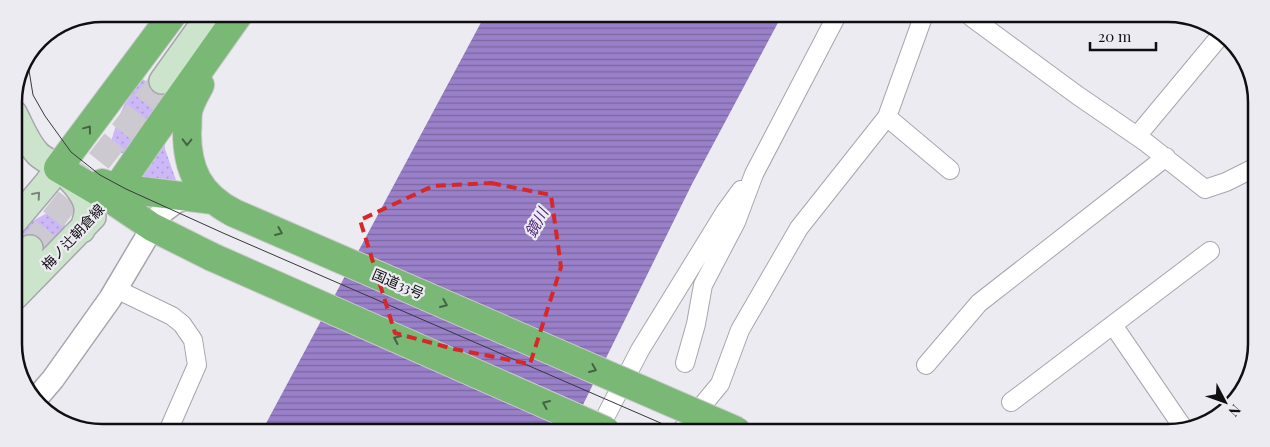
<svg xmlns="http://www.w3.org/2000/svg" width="1270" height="447" viewBox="0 0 1270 447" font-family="'Playfair Display','Noto Sans JP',serif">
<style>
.grass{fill:url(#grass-dots)}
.water{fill:url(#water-rules)}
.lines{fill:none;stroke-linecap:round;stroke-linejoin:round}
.secondary-tunnel{stroke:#cccad0;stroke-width:25;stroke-dasharray:25 12;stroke-linecap:butt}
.minor-casing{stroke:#a8a6ad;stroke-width:20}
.tertiary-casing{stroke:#a8a6ad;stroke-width:25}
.secondary-casing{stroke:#a8a6ad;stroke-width:28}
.trunk-casing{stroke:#cacacb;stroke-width:30}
.minor{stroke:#fff;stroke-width:18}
.tertiary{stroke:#fff;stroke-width:22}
.secondary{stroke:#cde4cc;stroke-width:25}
.trunk{stroke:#7ab876;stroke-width:28}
.tram{stroke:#38373b;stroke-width:1}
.trunk-bridge-casing{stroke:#cacacb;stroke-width:30;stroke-linecap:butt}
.trunk-bridge{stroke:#7ab876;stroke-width:28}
.oneway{stroke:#456444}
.oneway2{stroke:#788478}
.marked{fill:none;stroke:#d62828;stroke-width:4;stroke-dasharray:10 6;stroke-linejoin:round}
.labels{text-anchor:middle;stroke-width:4.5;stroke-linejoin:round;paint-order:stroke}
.street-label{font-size:14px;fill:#100f12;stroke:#edebf2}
.water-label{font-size:15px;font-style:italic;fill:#4a247a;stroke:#edebf2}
.rim{fill:none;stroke:#100f12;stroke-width:2.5}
</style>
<defs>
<pattern id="grass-dots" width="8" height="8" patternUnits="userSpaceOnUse" patternTransform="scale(1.25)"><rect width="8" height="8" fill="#cdb8f7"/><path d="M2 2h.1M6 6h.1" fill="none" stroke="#af9dd3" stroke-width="1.8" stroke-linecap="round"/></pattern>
<pattern id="water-rules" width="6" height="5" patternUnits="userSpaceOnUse" patternTransform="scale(1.25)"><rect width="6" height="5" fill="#9980c8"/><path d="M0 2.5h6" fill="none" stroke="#7b67a1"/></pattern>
</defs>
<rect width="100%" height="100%" fill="#edebf2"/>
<path class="grass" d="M 139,76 L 165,96 L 127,150 L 123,153 L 116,153 L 111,142 C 117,119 127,97 139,76 Z
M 164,136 L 165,149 L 176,180 L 175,182 L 136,182 Z
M 59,206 L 65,211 C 70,229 53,246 43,259 L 19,237 L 33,221 Z"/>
<path class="water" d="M 485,15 L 781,17 L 692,184 L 570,431 L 263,429 Z"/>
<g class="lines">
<path class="secondary-tunnel" d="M 30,248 L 162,81"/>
<defs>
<path id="minor" d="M 923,17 L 887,117 L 950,170
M 971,17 L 1077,95 L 1144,141 L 1205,189 L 1226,182 L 1254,168
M 1137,136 L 1221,35
M 116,289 L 172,316 L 182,324 L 193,340 L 197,365 L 169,429
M 1113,325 L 1184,429
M 685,363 L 696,324 L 703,285 L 736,222 L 754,174 L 836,17
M 926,365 L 979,303 L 1166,157
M 1011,402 L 1210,251
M 598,431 L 640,350 L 725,212 L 741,190
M 681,431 L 720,384 L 740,330 L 799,228 L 887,117"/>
<path id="tertiary" d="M 35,400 L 53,379 L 110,299 L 161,213 L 177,201 L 196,197"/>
<path id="secondary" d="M 162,81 L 210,14
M 14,113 C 21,126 27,143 38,154 C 43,159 51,162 57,167 C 68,176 85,193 87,207 C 88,216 85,223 82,230
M 15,221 L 47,183 L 58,168
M 15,264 L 30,248
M 15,297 L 93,217"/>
<path id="trunk" d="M 200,85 C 196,93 189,104 188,113 C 187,119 188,126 187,132 C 187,170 199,195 234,213
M 58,168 L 173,14
M 58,168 L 109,198 L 152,227 L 212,257
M 102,183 L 117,188 L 213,200
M 109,198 L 117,188 L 152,137 L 239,14"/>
</defs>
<use href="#minor" class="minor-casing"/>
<use href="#tertiary" class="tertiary-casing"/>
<use href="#secondary" class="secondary-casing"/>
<use href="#trunk" class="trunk-casing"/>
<use href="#minor" class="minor"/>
<use href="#tertiary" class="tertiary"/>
<use href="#secondary" class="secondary"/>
<use href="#trunk" class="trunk"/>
<path class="tram" d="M 27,58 L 33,95 L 45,116 L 71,152 L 100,175 L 126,189 L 223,233 L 679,431"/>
<defs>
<path id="trunk-bridge" d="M 234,213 L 737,431
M 212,257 L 606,431"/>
</defs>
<use href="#trunk-bridge" class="trunk-bridge-casing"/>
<use href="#trunk-bridge" class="trunk-bridge"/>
</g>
<defs><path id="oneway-chevron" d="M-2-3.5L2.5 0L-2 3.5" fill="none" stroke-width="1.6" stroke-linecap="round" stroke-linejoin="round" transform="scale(1.25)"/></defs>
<g class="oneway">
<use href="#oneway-chevron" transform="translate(88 129) rotate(-53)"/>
<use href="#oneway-chevron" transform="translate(187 142) rotate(91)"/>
<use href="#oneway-chevron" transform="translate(279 232) rotate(23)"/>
<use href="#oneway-chevron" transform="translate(444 304) rotate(23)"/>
<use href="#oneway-chevron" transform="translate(397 339) rotate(-156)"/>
<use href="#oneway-chevron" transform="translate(593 369) rotate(23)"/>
<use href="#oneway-chevron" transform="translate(546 404) rotate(-156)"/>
</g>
<use class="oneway2" href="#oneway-chevron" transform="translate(37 195) rotate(-49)"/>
<path class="marked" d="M 491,183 L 551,195 L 561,267 L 530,364 L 454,349 L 395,333 L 360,220 L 433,186 Z"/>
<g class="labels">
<g class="street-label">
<text transform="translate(73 237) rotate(-47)" y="5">梅ノ辻朝倉線</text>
<text transform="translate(398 284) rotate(23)" y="5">国道33号</text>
</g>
<g class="water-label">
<text transform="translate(537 223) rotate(-62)" y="5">鏡川</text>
</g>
</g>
<path d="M0 0H1270V447H0ZM102 22H1168A80 80 0 0 1 1248 102V344A80 80 0 0 1 1168 424H102A80 80 0 0 1 22 344V102A80 80 0 0 1 102 22Z" fill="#edebf2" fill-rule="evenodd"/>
<path class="rim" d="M102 22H1168A80 80 0 0 1 1248 102V344A80 80 0 0 1 1168 424H102A80 80 0 0 1 22 344V102A80 80 0 0 1 102 22Z"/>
<g transform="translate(1225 402) rotate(131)" stroke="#edebf2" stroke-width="4" paint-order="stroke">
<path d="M0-4L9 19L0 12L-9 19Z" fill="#100f12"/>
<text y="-8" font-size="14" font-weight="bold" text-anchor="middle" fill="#100f12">N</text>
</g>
<path d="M1090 42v8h66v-8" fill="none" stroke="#100f12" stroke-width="2.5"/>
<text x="1098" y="42" font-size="15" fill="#100f12" stroke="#edebf2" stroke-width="4" paint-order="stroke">20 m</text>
</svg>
